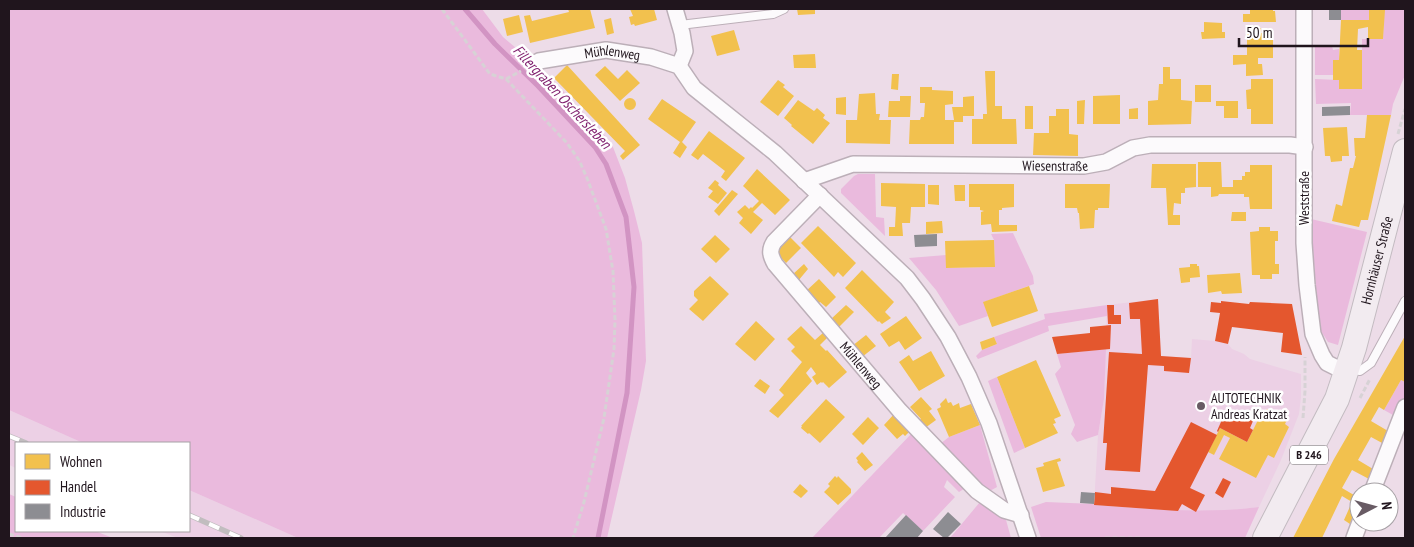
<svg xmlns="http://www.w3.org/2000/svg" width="1414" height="547" viewBox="0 0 1414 547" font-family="'PT Sans Narrow',sans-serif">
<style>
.built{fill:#ecd0e5}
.green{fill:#eabadd}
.homes{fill:#f2c14e}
.shops{fill:#e4572e}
.industry{fill:#8d8d92}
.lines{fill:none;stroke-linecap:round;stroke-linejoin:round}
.stream{stroke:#d294c3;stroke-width:5}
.service-casing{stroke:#bcafb8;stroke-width:10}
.minor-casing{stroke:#bcafb8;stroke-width:18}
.primary-casing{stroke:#c3bbc1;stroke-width:26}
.path{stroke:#d7d2d5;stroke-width:3;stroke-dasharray:5 2.5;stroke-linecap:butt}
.service{stroke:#fcfafc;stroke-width:8}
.minor{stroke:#fcfafc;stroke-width:15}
.primary{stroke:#f2ebf0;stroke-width:24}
.rail-casing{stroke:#c1bdbf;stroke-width:5.5}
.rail{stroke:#fff;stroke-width:4;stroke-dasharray:11;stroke-linecap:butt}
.poi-dot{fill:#685b64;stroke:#fff;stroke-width:2}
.labels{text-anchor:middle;stroke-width:5;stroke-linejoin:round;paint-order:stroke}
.shield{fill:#fff;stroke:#635b61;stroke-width:1}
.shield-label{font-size:12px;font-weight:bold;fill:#20151d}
.street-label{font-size:14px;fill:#20151d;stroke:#fff}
.poi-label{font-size:14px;fill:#20151d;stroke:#fff;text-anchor:start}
.water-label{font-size:15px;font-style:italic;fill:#7f1e6d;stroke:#fff}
</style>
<rect width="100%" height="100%" fill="#eddce8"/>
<path class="built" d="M 1158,299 L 1161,356 L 1191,358 L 1192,339 L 1215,341 L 1228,344 L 1232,349 L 1244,354 L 1250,359 L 1301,374 L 1301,397 L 1299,414 L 1281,460 L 1259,507 L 1234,510 L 1196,512 L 1094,505 L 1098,435 L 1104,399 L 1107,305 Z
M 9,410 L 83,443 L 16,443 L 16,468 L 9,465 Z
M 189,490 L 298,538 L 178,538 L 160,531 L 189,531 Z"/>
<path class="green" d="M 9,9 L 482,9 L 503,37 L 549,76 L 611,142 L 625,178 L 634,211 L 642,243 L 646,361 L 641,390 L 607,538 L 298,538 L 189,490 L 189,443 L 83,443 L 9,410 Z
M 1341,9 L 1405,9 L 1405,75 L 1393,104 L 1391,115 L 1350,115 L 1351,103 L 1316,104 L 1315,79 L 1339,80 L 1339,89 L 1362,89 L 1362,39 L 1383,39 L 1384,10 L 1369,10 L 1369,20 L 1341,20 Z
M 1315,46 L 1332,46 L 1333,50 L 1339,49 L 1339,60 L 1333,61 L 1333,75 L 1315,75 Z
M 858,174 L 875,174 L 876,217 L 884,218 L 885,236 L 841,193 L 841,189 L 854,176 Z
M 1311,219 L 1367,232 L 1338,345 L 1328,342 L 1321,331 L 1318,317 Z
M 1013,233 L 1033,276 L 1034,284 L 984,302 L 988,316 L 959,326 L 936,290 L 909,258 L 946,255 L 946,268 L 995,267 L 994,240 L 991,234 Z
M 1107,305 L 1107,316 L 1048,326 L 1049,331 L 978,359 L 976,356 L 982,350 L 997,344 L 994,337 L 1045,319 L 1044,314 Z
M 1106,349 L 1104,399 L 1098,435 L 1077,442 L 1071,434 L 1075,425 L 1055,374 L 1061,367 L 1057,354 Z
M 997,377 L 1025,448 L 1014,453 L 988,381 Z
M 1401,380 L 1405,382 L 1405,396 L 1368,492 L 1364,492 L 1393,415 L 1384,410 Z
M 980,425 L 997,487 L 988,492 L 940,444 L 949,437 Z
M 913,432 L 967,487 L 959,492 L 947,480 L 944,487 L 955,497 L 923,531 L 903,513 L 879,538 L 812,538 Z
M 9,494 L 16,497 L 16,531 L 95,531 L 113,538 L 9,538 Z
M 980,502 L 1006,520 L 1011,538 L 950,538 Z
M 1046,502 L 1094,504 L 1095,505 C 1150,509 1204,514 1259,507 L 1245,538 L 1041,538 L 1031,507 Z"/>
<path class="homes" d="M 568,9 L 590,9 L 595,28 L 530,43 L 524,16 L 530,15 L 532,21 L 569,12 Z
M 630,9 L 654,9 L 657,20 L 635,26 L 634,24 L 631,25 L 629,17 L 633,16 Z
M 797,9 L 815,9 L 815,14 L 798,15 Z
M 1250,9 L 1273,9 L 1273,11 L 1275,11 L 1276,22 L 1243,22 L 1243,14 L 1250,14 Z
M 1369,10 L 1385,10 L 1383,39 L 1368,39 L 1368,27 L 1358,29 L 1357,50 L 1362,50 L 1362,89 L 1339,89 L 1339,80 L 1333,80 L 1333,60 L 1339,60 L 1341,20 L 1369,20 Z
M 519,15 L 523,32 L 507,36 L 503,19 Z
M 611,18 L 614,33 L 607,35 L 604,20 Z
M 1204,22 L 1222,23 L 1222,32 L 1225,32 L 1225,38 L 1202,39 L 1201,32 L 1204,32 Z
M 1261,28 L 1261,33 L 1273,33 L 1273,58 L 1258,58 L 1258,64 L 1262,64 L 1263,75 L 1246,76 L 1246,64 L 1233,65 L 1233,55 L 1247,55 L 1247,29 Z
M 734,30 L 740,50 L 717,56 L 711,36 Z
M 815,54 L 816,68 L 794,68 L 793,55 Z
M 567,65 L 640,145 L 623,160 L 620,156 L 625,151 L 554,78 Z
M 605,66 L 618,79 L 627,70 L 640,83 L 620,101 L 595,75 Z
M 1163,67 L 1170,67 L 1170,79 L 1181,79 L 1181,100 L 1192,101 L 1191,124 L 1148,125 L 1148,101 L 1158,100 L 1159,84 L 1163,84 Z
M 985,71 L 995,71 L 995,106 L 1002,106 L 1002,119 L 1016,119 L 1017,144 L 972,144 L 972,119 L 983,119 L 983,114 L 987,114 Z
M 892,74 L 899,74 L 898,90 L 891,89 Z
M 1251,79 L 1273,79 L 1273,124 L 1251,124 L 1251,109 L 1247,109 L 1246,90 L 1251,89 Z
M 778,80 L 785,85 L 783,87 L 794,96 L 778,116 L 760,102 Z
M 1195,85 L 1211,85 L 1211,102 L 1195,102 Z
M 920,87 L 932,87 L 932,90 L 953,91 L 953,104 L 945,105 L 945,120 L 954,120 L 952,107 L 963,107 L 963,97 L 974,96 L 974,116 L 963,116 L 963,122 L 954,122 L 954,144 L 909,144 L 910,120 L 920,120 L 921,117 L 924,117 L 925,103 L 920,103 Z
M 875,93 L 876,114 L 880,114 L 879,120 L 891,120 L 890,144 L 846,143 L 846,120 L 857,120 L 859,94 Z
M 1120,95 L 1120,124 L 1093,124 L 1093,96 Z
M 900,96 L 911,96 L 910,117 L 888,117 L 889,101 L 900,101 Z
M 846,97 L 846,115 L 836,114 L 836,98 Z
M624 104a6 6 0 1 1 12 0a6 6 0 1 1-12 0Z
M 662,99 L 696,122 L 682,142 L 687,147 L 680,158 L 673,153 L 680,142 L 648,119 Z
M 798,100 L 814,111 L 817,108 L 825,115 L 823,118 L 830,123 L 813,144 L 791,126 L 792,125 L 784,118 Z
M 1085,100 L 1084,124 L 1077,124 L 1077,101 Z
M 1216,101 L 1238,101 L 1238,118 L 1224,118 L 1224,106 L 1216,106 Z
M 1025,106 L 1033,106 L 1033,129 L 1025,129 Z
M 1138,108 L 1138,119 L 1129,119 L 1129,109 Z
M 1056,109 L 1069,109 L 1069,134 L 1078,135 L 1078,156 L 1033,155 L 1034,133 L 1049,133 L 1049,116 L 1056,116 Z
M 1367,115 L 1391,115 L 1368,220 L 1361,220 L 1359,227 L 1332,221 L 1336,204 L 1342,206 L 1350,168 L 1353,168 L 1356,156 L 1355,156 L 1354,138 L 1365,138 Z
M 1347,127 L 1349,156 L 1342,156 L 1342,161 L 1331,162 L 1330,156 L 1325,156 L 1323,128 Z
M 709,131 L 745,158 L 726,181 L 721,177 L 725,171 L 703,154 L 698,160 L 691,155 Z
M 1198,162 L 1221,162 L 1222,187 L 1233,187 L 1233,180 L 1242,180 L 1242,176 L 1245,176 L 1245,172 L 1250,172 L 1250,165 L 1272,165 L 1272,209 L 1250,209 L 1249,197 L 1244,197 L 1244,194 L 1219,194 L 1218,196 L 1211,197 L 1211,187 L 1198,187 Z
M 1152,164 L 1196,164 L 1196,187 L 1185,188 L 1185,193 L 1181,193 L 1181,204 L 1174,203 L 1173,215 L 1180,215 L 1180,225 L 1168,225 L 1166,188 L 1151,188 Z
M 757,169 L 790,200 L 775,215 L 762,203 L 753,212 L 763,220 L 751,234 L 739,223 L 743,218 L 737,212 L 745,205 L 749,209 L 751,207 L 752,208 L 759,201 L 743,186 Z
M 715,180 L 719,183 L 718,185 L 727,193 L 718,204 L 708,197 L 713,191 L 708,188 Z
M 881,183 L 925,184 L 925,207 L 911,207 L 910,223 L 902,223 L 903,236 L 889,236 L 889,227 L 895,227 L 896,207 L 881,206 Z
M 969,184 L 1014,184 L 1014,207 L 1002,208 L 1002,210 L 999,210 L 999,225 L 1017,225 L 1017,231 L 992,232 L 991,224 L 981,225 L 981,212 L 984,211 L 980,210 L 980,207 L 969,207 Z
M 1065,184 L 1110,184 L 1109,208 L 1098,208 L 1098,210 L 1095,210 L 1094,228 L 1080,229 L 1079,213 L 1078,213 L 1077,208 L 1065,208 Z
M 928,185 L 939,185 L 939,205 L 928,204 Z
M 954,185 L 965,185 L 965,201 L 955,201 Z
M 732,190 L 738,194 L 719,216 L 714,211 Z
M 1232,212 L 1246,212 L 1246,221 L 1231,221 Z
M 942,221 L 943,233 L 926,234 L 926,222 Z
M 818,226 L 856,263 L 843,277 L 838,272 L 834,277 L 801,243 Z
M 1259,227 L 1270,227 L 1270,231 L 1278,231 L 1278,241 L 1275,241 L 1275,264 L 1279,264 L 1279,274 L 1272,274 L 1272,279 L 1260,279 L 1260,275 L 1252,275 L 1250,232 L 1259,231 Z
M 715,235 L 730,249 L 716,263 L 701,249 Z
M 790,237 L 801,248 L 786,263 L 775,251 Z
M 994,240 L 995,267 L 946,268 L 945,241 Z
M 804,264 L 808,269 L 798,281 L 792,275 Z
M 1190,264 L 1197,264 L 1197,266 L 1199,266 L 1200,277 L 1190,278 L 1190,282 L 1181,283 L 1179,268 L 1190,267 Z
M 862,270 L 894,302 L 885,312 L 891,318 L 882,324 L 879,321 L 878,322 L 845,288 Z
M 1240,273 L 1242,293 L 1222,294 L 1221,291 L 1208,293 L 1207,275 Z
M 710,276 L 729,294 L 703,321 L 689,309 L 698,300 L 694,296 L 694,291 Z
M 819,279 L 836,297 L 826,307 L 820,302 L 818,304 L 805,292 Z
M 1029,286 L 1038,311 L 992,327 L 983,302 Z
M 846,305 L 854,312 L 837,329 L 830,320 Z
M 906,316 L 922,338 L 905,350 L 899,341 L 889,347 L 880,334 Z
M 756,321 L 775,339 L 755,361 L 735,344 Z
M 801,326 L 815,340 L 824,332 L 828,337 L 820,345 L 826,351 L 827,350 L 847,372 L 829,388 L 823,382 L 822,383 L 821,382 L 817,385 L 812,377 L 816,374 L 811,367 L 806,373 L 812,381 L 778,418 L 769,411 L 784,395 L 779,390 L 802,362 L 791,351 L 795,347 L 787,339 Z
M 866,335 L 876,346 L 862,357 L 852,346 Z
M 1405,336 L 1405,382 L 1401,380 L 1384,410 L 1379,407 L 1371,421 L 1388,431 L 1384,444 L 1371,437 L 1358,460 L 1373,469 L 1369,479 L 1352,470 L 1342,488 L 1359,498 L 1359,506 L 1350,524 L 1344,520 L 1352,502 L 1342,496 L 1322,538 L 1293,538 L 1334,459 Z
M 994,337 L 997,344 L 982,350 L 980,342 Z
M 931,351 L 945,376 L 919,391 L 899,362 L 909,355 L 913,361 Z
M 1036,360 L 1061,416 L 1054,419 L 1056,423 L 1053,424 L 1058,433 L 1025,448 L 997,377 Z
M 760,379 L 770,386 L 765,394 L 754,386 Z
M 921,397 L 932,409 L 929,411 L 936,420 L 925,428 L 918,421 L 921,419 L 910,407 Z
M 946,398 L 948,403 L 951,402 L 953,406 L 959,403 L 960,408 L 971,404 L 980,425 L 949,437 L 937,409 L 941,407 L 940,404 Z
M 826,399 L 845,417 L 820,443 L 809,433 L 808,434 L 801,428 L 802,426 L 801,426 Z
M 1267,409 L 1287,420 L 1285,424 L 1289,427 L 1274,458 L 1268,455 L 1256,478 L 1219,459 L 1230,438 L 1224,435 L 1214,455 L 1208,452 L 1220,428 L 1247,442 L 1262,412 L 1265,413 Z
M 896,412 L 912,429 L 905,436 L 903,434 L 897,439 L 884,425 Z
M 868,417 L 879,428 L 863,445 L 852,434 Z
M 862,452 L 873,465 L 865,471 L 857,462 L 858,461 L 856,458 Z
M 1060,458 L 1061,461 L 1057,462 L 1065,486 L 1043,492 L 1036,468 L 1044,466 L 1043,463 Z
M 835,476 L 837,478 L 838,476 L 851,489 L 851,493 L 838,505 L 824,492 L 830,486 L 828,484 Z
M 800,484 L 808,491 L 801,498 L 793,492 Z"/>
<path class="shops" d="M 1158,299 L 1161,356 L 1191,358 L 1189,373 L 1164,371 L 1164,366 L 1148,365 L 1140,472 L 1105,470 L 1107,443 L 1103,443 L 1109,352 L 1142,354 L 1140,319 L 1130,319 L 1129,303 Z
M 1221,301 L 1249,304 L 1250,302 L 1292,304 L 1302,355 L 1281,352 L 1283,333 L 1232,327 L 1228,344 L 1215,341 L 1220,313 L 1210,312 L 1211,302 L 1221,303 Z
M 1107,305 L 1114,305 L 1114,315 L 1121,315 L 1121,324 L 1108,324 Z
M 1111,325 L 1110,349 L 1057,354 L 1052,337 L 1090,333 L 1090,327 Z
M 1227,408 L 1253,421 L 1250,428 L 1253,430 L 1247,442 L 1220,428 L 1218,432 L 1217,431 Z
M 1191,422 L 1217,435 L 1190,488 L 1205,495 L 1196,512 L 1182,504 L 1178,511 L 1094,505 L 1095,492 L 1111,494 L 1111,487 L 1155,491 Z
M 1223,478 L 1231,482 L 1223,498 L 1215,493 Z"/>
<path class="industry" d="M 1329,9 L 1341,9 L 1341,20 L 1329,20 Z
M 1350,106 L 1350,115 L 1322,116 L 1322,107 Z
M 937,234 L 937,246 L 915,247 L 914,235 Z
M 1081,492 L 1095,493 L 1094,504 L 1080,503 Z
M 948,512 L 961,524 L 947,538 L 944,538 L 933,529 Z
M 906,515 L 923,531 L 917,538 L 885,538 Z"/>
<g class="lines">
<path class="stream" d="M 465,9 L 495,44 L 538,86 L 595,147 L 606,164 L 626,217 L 634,287 L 627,393 L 598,538"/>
<defs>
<path id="service" d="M 680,25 L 773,14 L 784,9
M 1350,369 L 1360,371 L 1371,363 L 1405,301"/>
<g id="minor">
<path d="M 675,9 L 682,33 L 685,51 L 679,66"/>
<path d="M 1304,9 L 1304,243 L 1307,285 L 1313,334 L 1322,355 L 1327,363 L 1335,367 L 1348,369"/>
<path id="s1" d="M 533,64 L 539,61 L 606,50 L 651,57 L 679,66 L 694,88 L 775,153 L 907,278 L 923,299 L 948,337 L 969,377 L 989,423 L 1028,538"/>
<path id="s2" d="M 804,181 L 853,164 L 1084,166 L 1106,162 L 1133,148 L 1150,145 L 1290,145 L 1305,147"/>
<path id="s3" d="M 820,195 L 774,242 C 769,250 770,255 775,264 L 900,411 L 977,491 L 1004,510 L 1021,515"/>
<path d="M 1372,492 L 1405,407"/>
<path d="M 1354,538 L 1360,522"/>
</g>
<g id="primary">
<path id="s4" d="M 1265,538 L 1337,399 L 1354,348 L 1405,151"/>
</g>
</defs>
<use href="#service" class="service-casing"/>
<use href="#minor" class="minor-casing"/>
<use href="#primary" class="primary-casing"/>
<path class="path" d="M 442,9 L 490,74 L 506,79 L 567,143 L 579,160 L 587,178 L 606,229 L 613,271 L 615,320 L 614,349 L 604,418 L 584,502 L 573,538
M 506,79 L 521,71
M 1398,134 L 1405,109
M 1360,398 L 1370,379
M 1303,418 L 1305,391 L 1305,357
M 9,534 L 22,538
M 1105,538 L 1140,538"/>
<use href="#service" class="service"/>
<use href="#minor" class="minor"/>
<use href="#primary" class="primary"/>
<defs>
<path id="rail" d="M 9,436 L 26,443
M 189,515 L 241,538"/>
</defs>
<use href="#rail" class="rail-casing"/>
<use href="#rail" class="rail"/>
</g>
<circle class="poi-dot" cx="1201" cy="406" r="5"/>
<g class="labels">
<rect class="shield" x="1290" y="445.5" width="38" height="19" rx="4"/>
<g class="shield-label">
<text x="1309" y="459">B 246</text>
</g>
<g class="street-label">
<text dy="5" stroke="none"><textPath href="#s1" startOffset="81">Mühlenweg</textPath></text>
<text dy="5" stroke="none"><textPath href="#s2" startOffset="254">Wiesenstraße</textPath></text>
<text transform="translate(1304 198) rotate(-90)" y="5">Weststraße</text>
<text dy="5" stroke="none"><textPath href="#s4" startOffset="301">Hornhäuser Straße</textPath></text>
<text dy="5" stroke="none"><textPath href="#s3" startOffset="222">Mühlenweg</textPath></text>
</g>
<g class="poi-label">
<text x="1211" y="403">AUTOTECHNIK<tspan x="1211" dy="16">Andreas Kratzat</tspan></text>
</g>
<g class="water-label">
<text transform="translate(562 97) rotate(47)" y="5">Fillergraben Oschersleben</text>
</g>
</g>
<rect width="1414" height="547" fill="none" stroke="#20151d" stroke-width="20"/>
<rect x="15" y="442" width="175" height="90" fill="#ffffff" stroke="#a6a1a5"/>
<rect x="25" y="454" width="25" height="15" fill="#f2c14e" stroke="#a6a1a5"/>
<text x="60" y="467" font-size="15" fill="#20151d">Wohnen</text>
<rect x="25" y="480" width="25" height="15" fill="#e4572e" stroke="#a6a1a5"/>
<text x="60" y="492" font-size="15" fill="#20151d">Handel</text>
<rect x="25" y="504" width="25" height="15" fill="#8d8d92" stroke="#a6a1a5"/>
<text x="60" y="517" font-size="15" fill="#20151d">Industrie</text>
<g transform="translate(1374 507) rotate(84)"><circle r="24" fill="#ffffff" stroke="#a6a1a5"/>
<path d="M0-4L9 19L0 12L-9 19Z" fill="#685b64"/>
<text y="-8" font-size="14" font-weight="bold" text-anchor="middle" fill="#20151d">N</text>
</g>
<path d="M1239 38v8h129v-8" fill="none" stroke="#20151d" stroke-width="2.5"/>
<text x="1246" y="38" font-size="15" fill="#20151d" stroke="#ffffff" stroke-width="4" paint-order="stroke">50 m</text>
</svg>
